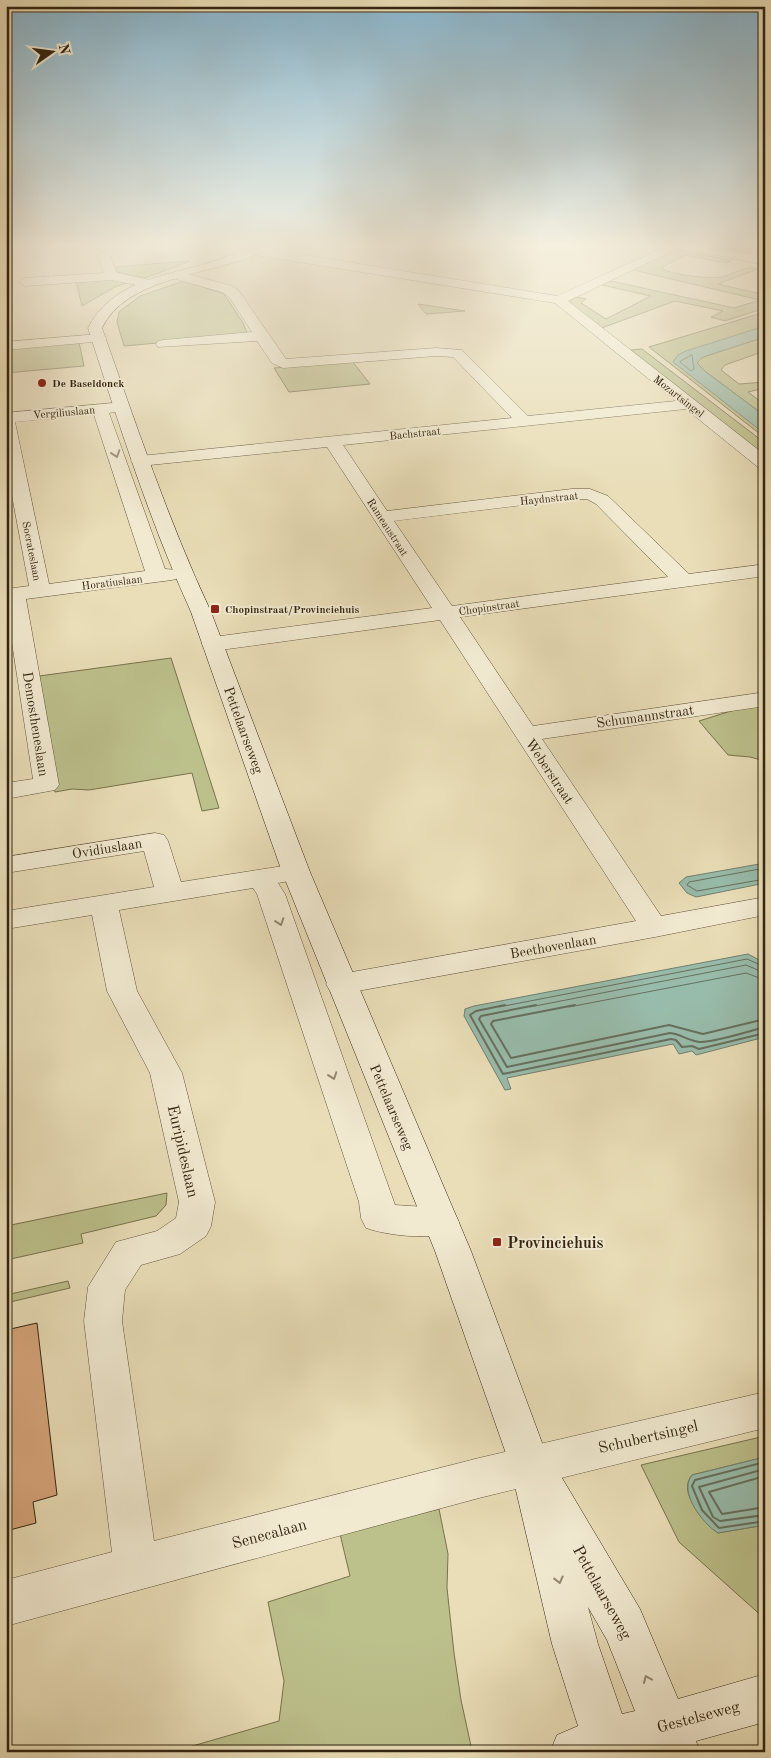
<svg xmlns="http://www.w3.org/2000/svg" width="771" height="1758" viewBox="0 0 771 1758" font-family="'Old Standard TT',serif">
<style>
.green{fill:#bcc08b;stroke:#78724e}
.water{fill:#98bcab;stroke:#70806d}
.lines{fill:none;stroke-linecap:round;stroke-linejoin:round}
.shore-far1{stroke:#66705e;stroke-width:1}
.shore{stroke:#66705e;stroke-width:2}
.building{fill:#d6a67b;stroke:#332511}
.street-casing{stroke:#60533b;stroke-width:1}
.secondary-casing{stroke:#332511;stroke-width:1}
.street{fill:#f1ead1;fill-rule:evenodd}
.secondary{fill:#f1ead1;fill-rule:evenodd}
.oneway{stroke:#928871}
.poi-dot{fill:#8f2418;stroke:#f1ead1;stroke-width:2}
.labels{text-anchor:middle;stroke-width:4;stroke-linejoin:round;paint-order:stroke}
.far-poi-label{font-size:11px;font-weight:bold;fill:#332511;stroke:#f1ead1;text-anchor:start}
.far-street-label{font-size:11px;fill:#332511;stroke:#f1ead1}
.street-label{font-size:14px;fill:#332511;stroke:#f1ead1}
.near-street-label{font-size:16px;fill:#332511;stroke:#f1ead1}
.near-poi-label{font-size:16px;font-weight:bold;fill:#332511;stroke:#f1ead1;text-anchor:start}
</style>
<rect width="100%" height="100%" fill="#e9deb8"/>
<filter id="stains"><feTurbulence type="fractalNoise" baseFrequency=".004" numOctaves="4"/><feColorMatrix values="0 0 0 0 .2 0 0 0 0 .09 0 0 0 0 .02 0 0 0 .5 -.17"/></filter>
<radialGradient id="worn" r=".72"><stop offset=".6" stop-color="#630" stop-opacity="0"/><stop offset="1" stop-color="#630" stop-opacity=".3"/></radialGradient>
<path class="green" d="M 693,243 L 765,243 L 765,258 L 700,244 Z
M 676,249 L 731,261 L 725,263 L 686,255 L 662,267 L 662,269 C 674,275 707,279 721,277 C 734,275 745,264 758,269 L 718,284 L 765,295 L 765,308 L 725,321 L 711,317 L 723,311 L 675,301 L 599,329 L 565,303 L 577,297 L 586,299 L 581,303 L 606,319 L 651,296 L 602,285 L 611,281 L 734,308 L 760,300 L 633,270 Z
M 190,261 L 145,278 L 117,272 L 115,267 Z
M 109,279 L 127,283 L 115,287 L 82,306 L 76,281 Z
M 184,281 L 224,294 L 243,323 L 248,335 L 124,346 L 117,322 L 119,312 L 140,296 Z
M 418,304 L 465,311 L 426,314 Z
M 765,312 L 765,326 L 678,355 L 765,434 L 765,438 L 649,347 Z
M 765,337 L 765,351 L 725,365 L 721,370 L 739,384 L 765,382 L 765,388 L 748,392 L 765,405 L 765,416 L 706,372 L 697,363 L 703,357 Z
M 79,342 L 84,366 L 6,373 L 6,347 Z
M 642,349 L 765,443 L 765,455 L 631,350 Z
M 352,361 L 370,384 L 289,392 L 274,368 Z
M 171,658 L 219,808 L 202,811 L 192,773 L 89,790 L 72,789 L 55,792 L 32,677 Z
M 765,704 L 765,761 L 750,757 L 728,755 L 699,721 L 750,705 Z
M 167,1193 L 166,1205 L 156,1216 L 81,1234 L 83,1243 L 6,1260 L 6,1226 Z
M 68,1281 L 70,1288 L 6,1303 L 6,1295 Z
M 765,1436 L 765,1457 L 692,1475 C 676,1494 706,1520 718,1533 L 765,1525 L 765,1619 L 679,1542 L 641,1465 Z
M 439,1509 L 448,1554 L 447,1588 L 454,1653 L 461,1700 L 471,1746 L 451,1752 L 180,1752 L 182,1749 L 279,1721 L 284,1681 L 268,1602 L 350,1576 L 340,1534 Z"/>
<path class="water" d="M 765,326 L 765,337 L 703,357 L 697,363 L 706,372 L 765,416 L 765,434 L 673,362 L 678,355 L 686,351 Z
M 765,863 L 765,883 L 696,897 L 687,893 L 679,883 L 686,877 Z
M 748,954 L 765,963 L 765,1037 L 696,1055 L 692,1051 L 679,1054 L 673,1044 L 507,1078 L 511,1089 L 505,1090 L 464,1016 L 465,1009 L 474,1006 Z
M 765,1457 L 765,1525 L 718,1533 C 703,1524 678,1492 692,1475 Z"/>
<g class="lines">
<path class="shore-far1" d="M 692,355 L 694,369 L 691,371 L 680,362 Z
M 765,868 L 689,882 L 687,885 L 697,891 L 765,879
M 499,1007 L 747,959 L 765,967
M 530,1007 L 746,965 L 765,973
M 569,1007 L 746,973 L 765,980"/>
<path class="shore" d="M 505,1005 L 476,1011 L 470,1015 L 503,1074 L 671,1039 L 676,1040 L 682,1047 L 692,1046 L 699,1049 L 765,1033
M 536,1005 L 481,1016 L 479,1019 L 507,1067 L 670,1033 C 681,1034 686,1040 699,1042 C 713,1043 750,1031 765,1027
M 575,1005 L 493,1021 L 491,1024 L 511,1058 L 669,1025 L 703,1034 L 765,1019
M 765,1462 L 695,1480 L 692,1486 L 702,1510 L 719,1528 L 765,1521
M 765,1469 L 699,1487 L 713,1517 L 720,1521 L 765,1515
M 765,1476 L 709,1492 L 722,1514 L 765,1507"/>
</g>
<path class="building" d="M 37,1323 L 57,1495 L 33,1502 L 36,1523 L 6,1531 L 6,1330 Z"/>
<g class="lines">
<defs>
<path id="street" d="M 674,243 L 689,243 L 568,301 L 765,455 L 765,469 L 759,468 L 686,409 L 343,445 L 387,511 L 572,489 L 590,489 L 608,496 L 689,574 L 765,564 L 765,576 L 460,617 L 533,726 L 765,692 L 765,706 L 542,739 L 661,916 L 765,897 L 765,915 L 655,937 L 341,994 L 330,991 L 326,984 L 330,977 L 341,974 L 636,921 L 440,620 L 213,651 L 205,649 L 202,644 L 205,639 L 213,637 L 432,608 L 327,447 L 140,466 L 134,465 L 131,461 L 134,457 L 140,456 L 512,418 L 453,357 L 436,356 L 283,368 L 272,363 L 257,341 L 158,347 L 156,344 L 158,341 L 163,340 L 252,332 L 229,297 L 222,292 L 172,278 L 171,275 L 177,271 L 232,286 L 239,291 L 286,359 L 436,348 L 462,350 L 528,416 L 676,401 L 555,303 L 255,255 L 249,251 L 255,247 L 557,296 ZM 572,499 L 587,499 L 596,504 L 668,577 L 452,606 L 394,521 Z
M 104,252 L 110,256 L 117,273 L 155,281 L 156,284 L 150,288 L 112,280 L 25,286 L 19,282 L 25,278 L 104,273 L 98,256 Z
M 99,334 L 104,335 L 106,338 L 104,341 L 6,350 L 6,342 Z
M 114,403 L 122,408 L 120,411 L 109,413 L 165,569 L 179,570 L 182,574 L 179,578 L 172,580 L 26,599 L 59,785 L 55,790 L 6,799 L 6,783 L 33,779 L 6,604 L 6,589 L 29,586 L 6,464 L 6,413 ZM 94,415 L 145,571 L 49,584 L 15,422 Z
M 155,833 L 164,835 L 168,841 L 181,882 L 296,864 L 306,866 L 310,872 L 306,878 L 278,883 L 285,894 L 395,1205 L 441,1208 L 454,1212 L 459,1222 L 454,1232 C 431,1240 389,1236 366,1228 L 361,1218 L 359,1202 L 257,894 L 253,888 L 119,910 L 137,991 L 182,1073 L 215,1202 L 211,1226 L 206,1236 L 180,1254 L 141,1265 L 125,1290 L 122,1321 L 154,1541 L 479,1458 L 765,1392 L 765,1428 L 479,1498 L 6,1626 L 6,1580 L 112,1552 L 84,1321 L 88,1287 L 116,1242 L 157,1231 L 176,1218 L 179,1202 L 150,1073 L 107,991 L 92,915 L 6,929 L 6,911 L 154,887 L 144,851 L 6,873 L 6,857 Z"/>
<path id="secondary" d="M 264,243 L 280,243 C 274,250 261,253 253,256 C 206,275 126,278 102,328 C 136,424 168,520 211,612 L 310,872 L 471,1251 L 554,1475 L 562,1478 L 640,1609 L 678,1699 L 765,1674 L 765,1722 L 696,1741 L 700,1752 L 550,1752 L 557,1735 L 578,1726 L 552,1644 L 510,1465 L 435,1251 L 282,872 L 191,612 C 149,520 119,424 88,328 C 112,282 160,277 205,264 C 225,258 244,250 264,243 ZM 588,1607 L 607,1640 L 635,1711 L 622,1714 L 598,1644 Z
M 670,243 L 692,243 L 765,257 L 765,265 L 676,247 Z"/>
</defs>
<use href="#street" class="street-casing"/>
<use href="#secondary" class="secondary-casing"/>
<use href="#street" class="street"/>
<use href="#secondary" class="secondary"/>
</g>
<defs><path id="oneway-chevron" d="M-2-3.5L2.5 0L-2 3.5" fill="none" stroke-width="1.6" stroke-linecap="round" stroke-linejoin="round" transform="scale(1.25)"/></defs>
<g class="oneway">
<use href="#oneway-chevron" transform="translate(116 454) rotate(71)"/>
<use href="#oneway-chevron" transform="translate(280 922) rotate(71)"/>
<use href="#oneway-chevron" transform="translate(333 1076) rotate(71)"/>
<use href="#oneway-chevron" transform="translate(559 1580) rotate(76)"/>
<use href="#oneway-chevron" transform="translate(647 1679) rotate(-113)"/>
</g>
<linearGradient id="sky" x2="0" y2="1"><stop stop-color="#88b7d0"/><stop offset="0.5" stop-color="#f5f0df"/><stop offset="1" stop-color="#f5f0df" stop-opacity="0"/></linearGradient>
<rect width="771" height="489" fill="url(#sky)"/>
<g class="poi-dot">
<circle cx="42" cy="383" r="5"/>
<rect x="210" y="604" width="10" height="10" rx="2.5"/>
<rect x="492" y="1237" width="10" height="10" rx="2.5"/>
</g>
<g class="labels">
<g class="far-poi-label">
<text x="52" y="387">De Baseldonck</text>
<text x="225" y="613">Chopinstraat/Provinciehuis</text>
</g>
<g class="far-street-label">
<text transform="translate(679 396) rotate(38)" y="4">Mozartsingel</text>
<text transform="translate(64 412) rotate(-5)" y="4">Vergiliuslaan</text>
<text transform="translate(415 433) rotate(-6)" y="4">Bachstraat</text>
<text transform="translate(549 498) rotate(-6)" y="4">Haydnstraat</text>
<text transform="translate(388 527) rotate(57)" y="4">Rameaustraat</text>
<text transform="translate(32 551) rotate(79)" y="4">Socrateslaan</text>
<text transform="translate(112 582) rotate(-7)" y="4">Horatiuslaan</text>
<text transform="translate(489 607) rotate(-8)" y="4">Chopinstraat</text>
</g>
<g class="street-label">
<text transform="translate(645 716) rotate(-8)" y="5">Schumannstraat</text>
<text transform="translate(36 724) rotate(81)" y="5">Demostheneslaan</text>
<text transform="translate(244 730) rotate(70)" y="5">Pettelaarseweg</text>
<text transform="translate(550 771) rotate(56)" y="5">Weberstraat</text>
<text transform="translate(107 848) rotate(-9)" y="5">Ovidiuslaan</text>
<text transform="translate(553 946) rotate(-10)" y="5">Beethovenlaan</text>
<text transform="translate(392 1107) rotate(67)" y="5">Pettelaarseweg</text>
</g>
<g class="near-street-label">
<text transform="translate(184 1151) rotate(77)" y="6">Euripideslaan</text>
<text transform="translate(648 1436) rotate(-13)" y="6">Schubertsingel</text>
<text transform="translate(269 1533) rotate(-15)" y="6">Senecalaan</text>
<text transform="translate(603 1592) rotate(61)" y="6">Pettelaarseweg</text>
<text transform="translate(698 1716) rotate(-15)" y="6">Gestelseweg</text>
</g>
<g class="near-poi-label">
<text x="507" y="1248">Provinciehuis</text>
</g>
</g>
<rect width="771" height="1758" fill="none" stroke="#e9deb8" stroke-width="25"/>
<rect x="8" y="8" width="756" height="1743" fill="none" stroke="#332511" stroke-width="2.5"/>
<rect x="12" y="12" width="746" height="1733" fill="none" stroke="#332511"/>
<g transform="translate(52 52) rotate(76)" stroke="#f1ead1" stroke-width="4" paint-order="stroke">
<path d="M0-4L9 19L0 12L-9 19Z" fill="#332511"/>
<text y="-8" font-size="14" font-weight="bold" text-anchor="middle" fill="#332511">N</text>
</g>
<rect width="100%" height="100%" filter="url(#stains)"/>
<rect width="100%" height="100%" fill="url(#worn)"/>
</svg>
